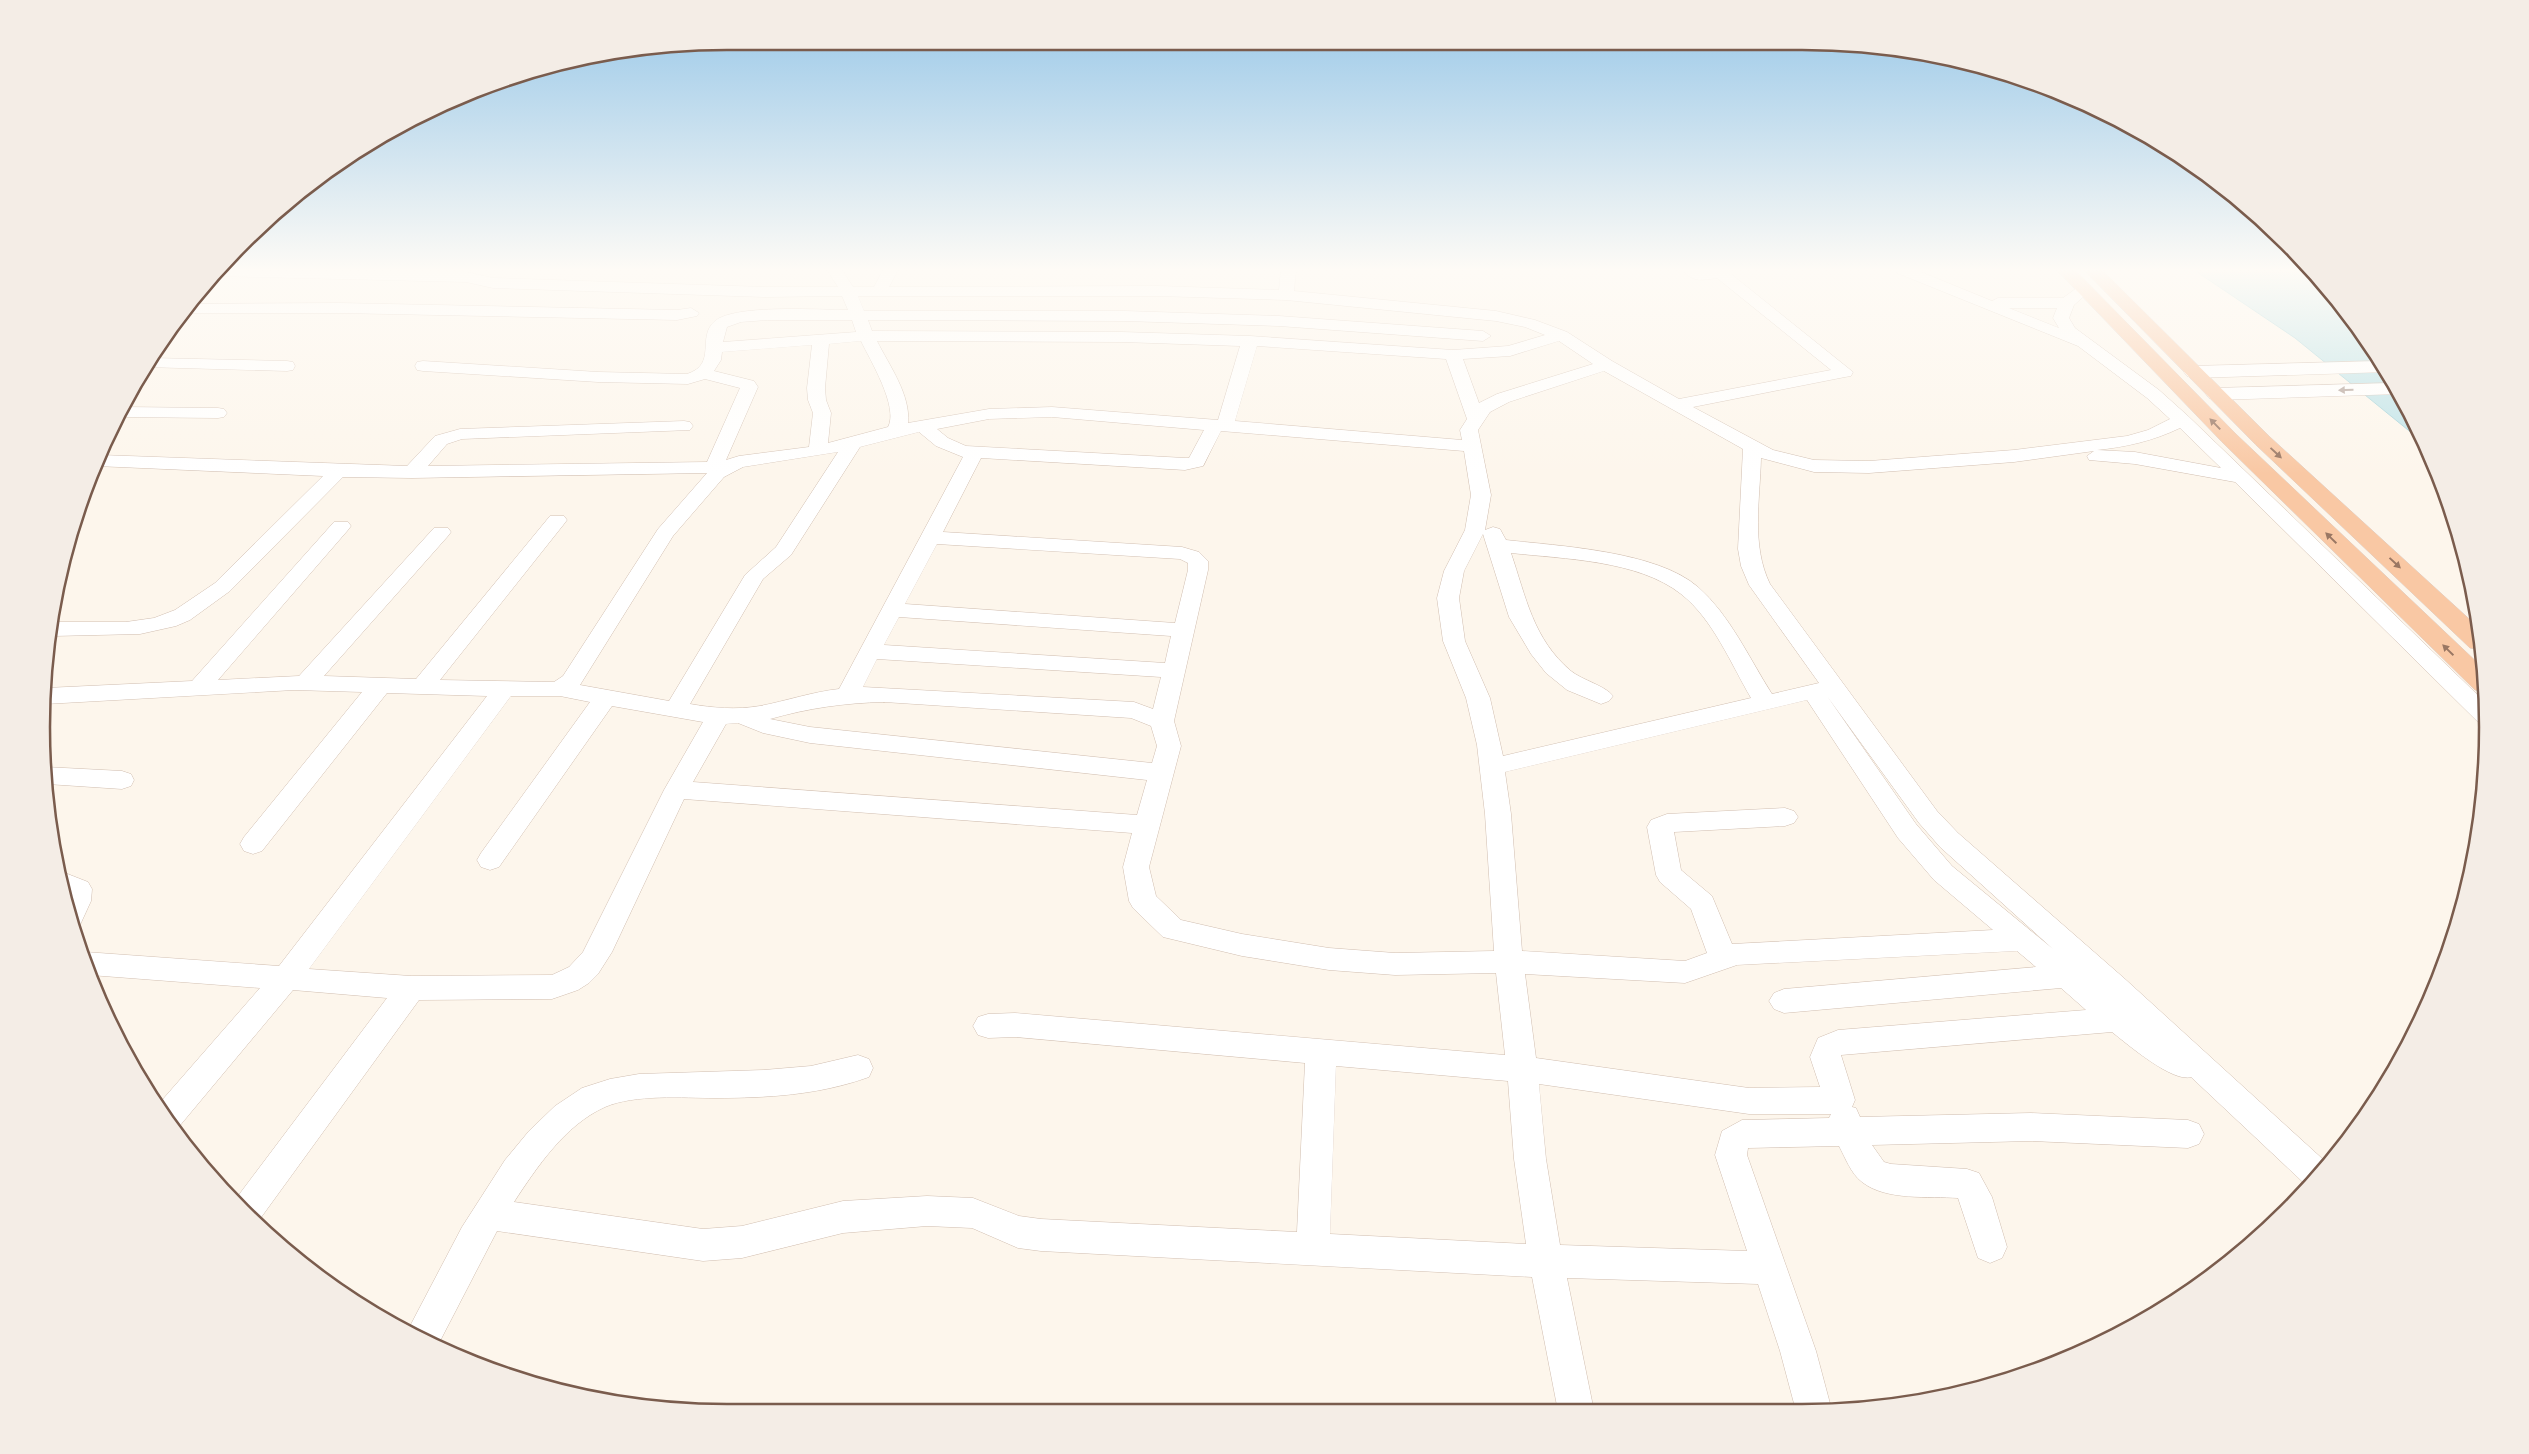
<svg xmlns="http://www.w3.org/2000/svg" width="2529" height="1454" viewBox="0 0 2529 1454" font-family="'Asap Condensed',sans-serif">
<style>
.water{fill:#bfe3e8;stroke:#a5d3da}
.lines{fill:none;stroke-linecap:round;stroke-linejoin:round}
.minor-casing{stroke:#d1beb0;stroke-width:1}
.tertiary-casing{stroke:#d1beb0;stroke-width:1}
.trunk-casing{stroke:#dad1cd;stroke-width:1}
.minor{fill:#fff;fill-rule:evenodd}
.tertiary{fill:#fff;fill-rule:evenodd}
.trunk{fill:#f9c8a4;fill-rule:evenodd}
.oneway{fill:#af9d94}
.oneway2{fill:#9a7763}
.rim{fill:none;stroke:#7a5c4d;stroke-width:2.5}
</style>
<rect width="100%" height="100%" fill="#fdf6ec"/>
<path class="water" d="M 2194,270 L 2310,270 L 2372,346 L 2424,443 L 2295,338 Z"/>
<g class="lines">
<defs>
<path id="minor" d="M 219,270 L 466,272 L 493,278 L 765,287 L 838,287 L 827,270 L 842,270 L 853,287 L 874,287 L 883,270 L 898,270 L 889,287 L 1158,286 L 1279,290 L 1281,270 L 1296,270 L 1294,291 L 1496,311 L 1535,320 L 1567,332 L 1612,361 L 1679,399 L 1831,370 L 1717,278 C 1703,280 1693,283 1683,270 L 1726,270 L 1853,372 L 1851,376 L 1845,377 L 1693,407 L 1773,450 L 1814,460 L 1869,461 L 2014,450 L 2127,436 L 2148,430 L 2170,419 L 2147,398 L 2078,346 L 1897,273 L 1895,270 L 1916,270 L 1992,301 L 1998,298 L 2063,298 L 2078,287 L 2083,285 L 2091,290 L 2074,305 L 2069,318 L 2075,328 L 2159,390 L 2188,416 L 2485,702 L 2488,725 L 2479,723 L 2235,482 L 2135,464 L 2089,460 L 2087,456 L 2094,451 L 2014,462 L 1869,473 L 1814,472 L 1761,458 C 1760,500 1751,545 1770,584 L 1937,811 L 1958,833 L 2125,979 L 2327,1163 L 2308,1186 L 2306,1185 L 2191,1077 C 2173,1083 2127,1044 2112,1032 L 1841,1055 L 1855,1100 L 1852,1107 L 1856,1108 L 1860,1117 L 2031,1113 L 2188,1120 L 2199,1124 L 2204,1134 L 2199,1144 L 2188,1148 L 2031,1141 L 1872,1145 L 1884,1162 L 1891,1164 L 1967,1169 L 1979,1173 L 1992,1197 L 2007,1247 L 2002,1258 L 1990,1263 L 1978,1258 L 1958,1198 C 1929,1196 1886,1201 1862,1182 C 1851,1174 1845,1157 1839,1146 L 1748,1148 L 1747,1155 L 1816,1351 L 1832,1411 L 1796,1411 L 1780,1351 L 1758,1284 L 1567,1278 L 1594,1411 L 1558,1411 L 1532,1277 L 1041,1251 L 1018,1248 L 972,1228 L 927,1226 L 843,1233 L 742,1258 L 703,1261 L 497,1231 L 439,1343 L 409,1328 L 462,1227 L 505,1160 L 529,1131 L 555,1106 L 582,1088 L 610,1079 L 639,1074 L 764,1070 L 811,1066 L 858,1055 L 869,1059 L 873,1068 L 869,1077 C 819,1095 767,1098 715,1098 C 683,1098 635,1094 605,1107 C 565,1125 537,1167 514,1202 L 703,1229 L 742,1226 L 843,1201 L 927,1196 L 973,1198 L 1019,1216 L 1041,1219 L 1297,1232 L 1305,1063 L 1015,1037 L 988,1038 L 978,1035 L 973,1026 L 978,1017 L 988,1014 L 1015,1013 L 1505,1055 L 1496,973 L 1395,975 L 1329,970 L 1242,956 L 1163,937 L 1133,908 L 1129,901 L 1123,867 L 1132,833 L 684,799 L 612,952 L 598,974 L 589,983 L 578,990 L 552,999 L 419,1000 L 257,1223 L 235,1200 L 387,998 L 293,990 L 177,1129 L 173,1130 L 157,1106 L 260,988 L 90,975 L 80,953 L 85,952 L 279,966 L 487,696 L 387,693 L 262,851 L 253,854 L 244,851 L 240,844 L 244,837 L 362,692 L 294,690 L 45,704 L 46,688 L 192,681 L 334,522 L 348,522 L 351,526 L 348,530 L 218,680 L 299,676 L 434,528 L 448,528 L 451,532 L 448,536 L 324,676 L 416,679 L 550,516 L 564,516 L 567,520 L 564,524 L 440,680 L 554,682 L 563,676 L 658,529 L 707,473 L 412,478 L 343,477 L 230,591 L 190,620 L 176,626 L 140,634 L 53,636 L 55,622 L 126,622 L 154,618 L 175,610 L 215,583 L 323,476 L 96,466 L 100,455 L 407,466 L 435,436 L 460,429 L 684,421 L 690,422 L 693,426 L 690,430 L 462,439 L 447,444 L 428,466 L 707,462 L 740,388 L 705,379 L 688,384 L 598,382 L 423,371 L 417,370 L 415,366 L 417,362 L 423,361 L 598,372 L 687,374 C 718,364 696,337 715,321 C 735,304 820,310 848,310 L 842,296 L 765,297 L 493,288 L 466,282 L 215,276 ZM 858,296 L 1158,296 L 1286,300 L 1496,321 L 1525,327 L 1545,335 L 1508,346 L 1453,350 L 1250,336 L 1122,332 L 872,331 L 868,320 L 1125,321 L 1279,326 L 1483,341 L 1491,336 L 1483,331 L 1279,316 L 1125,311 L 864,311 ZM 2009,308 L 2057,308 L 2053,318 L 2059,328 ZM 768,320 L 852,320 L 856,332 L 723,342 L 727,327 L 741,322 ZM 861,341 C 870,360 899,407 888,427 L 828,443 L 831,413 L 826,400 L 825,388 L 829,344 ZM 877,341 L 1122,342 L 1240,346 L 1218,420 L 1052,407 L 989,409 L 908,423 C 911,395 889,365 877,341 ZM 1559,341 L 1593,364 L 1497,394 L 1479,403 L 1463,359 L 1510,356 ZM 812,345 L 807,388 L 808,400 L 813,413 L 809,447 L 739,456 L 726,460 L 758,387 L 754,381 L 714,371 L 721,360 L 722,352 ZM 1257,346 L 1446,359 L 1467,419 L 1460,430 L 1462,440 L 1235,421 ZM 1604,371 L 1743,449 L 1738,549 L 1741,566 L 1749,585 L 1819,683 L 1772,694 C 1749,658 1730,615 1698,587 C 1657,551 1559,546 1506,540 L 1500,529 L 1493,527 L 1485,530 L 1491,495 L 1478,430 L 1490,412 L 1509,402 ZM 1052,417 L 1204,430 L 1189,458 L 1185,458 L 966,446 L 948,438 L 937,429 L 989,419 ZM 2180,428 L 2221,468 L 2135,452 L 2097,450 C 2126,447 2153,441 2180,428 ZM 1221,431 L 1464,451 L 1471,495 L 1465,530 L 1444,571 L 1437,598 L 1443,641 L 1466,698 L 1477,745 L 1485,814 L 1494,951 L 1395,953 L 1329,948 L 1242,934 L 1181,920 L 1156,896 L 1149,867 L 1181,746 L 1174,721 L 1208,570 L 1208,561 L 1199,552 L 1182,547 L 943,532 L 981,458 L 1185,470 L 1203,466 ZM 919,432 L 936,446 L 963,457 L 839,689 C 812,692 786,701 760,706 C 736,710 713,708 690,704 L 763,579 L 791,555 L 860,447 ZM 838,452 L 776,547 L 745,575 L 669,701 L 580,685 L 673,536 L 724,477 L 743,467 ZM 1483,534 L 1509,617 L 1531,654 L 1546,673 L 1567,690 L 1601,704 L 1609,701 L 1613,696 C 1606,686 1582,680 1571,671 C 1533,639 1526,597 1511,553 C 1564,559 1638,560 1681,594 C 1713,619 1731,664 1751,698 L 1503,756 L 1490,698 L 1465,641 L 1459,598 L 1464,571 ZM 937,544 L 1180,559 L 1188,563 L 1188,570 L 1175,623 L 905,604 ZM 899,617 L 1171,636 L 1165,663 L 884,645 ZM 877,659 L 1161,677 L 1153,709 L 1134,702 L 863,687 ZM 511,696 L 560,696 L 590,702 L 481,853 L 477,860 L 481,867 L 490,870 L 499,867 L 612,706 L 703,722 L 664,790 L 583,952 L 569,967 L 552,975 L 411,976 L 309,969 ZM 1827,696 L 1919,823 L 1940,847 L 2053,949 L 1952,866 L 1916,824 ZM 1807,700 L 1898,838 L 1934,880 L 1993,930 L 1732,944 L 1712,896 L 1681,870 L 1674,832 L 1785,826 L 1794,823 L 1798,817 L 1794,811 L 1785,808 L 1667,814 L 1651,820 L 1647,827 L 1656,875 L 1660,882 L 1691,909 L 1707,953 L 1685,961 L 1522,951 L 1511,814 L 1505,772 ZM 884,702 L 1131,718 L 1151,726 L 1157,746 L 1152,763 L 810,727 L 770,719 C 809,708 844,703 884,702 ZM 738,723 L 763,733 L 810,743 L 1147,780 L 1137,815 L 693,782 L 726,724 ZM 2017,951 L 2036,967 L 1784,989 L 1774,993 L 1769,1001 L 1774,1009 L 1784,1013 L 2061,988 L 2086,1010 L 1838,1030 L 1818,1038 L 1810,1057 L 1820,1087 L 1749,1088 L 1536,1058 L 1525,974 L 1685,983 L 1737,965 ZM 1336,1066 L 1508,1081 L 1514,1159 L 1526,1244 L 1330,1234 ZM 1539,1084 L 1749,1114 L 1831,1114 L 1829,1118 L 1742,1120 L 1722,1131 L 1715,1155 L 1747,1251 L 1560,1245 L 1546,1159 Z
M 339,303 L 677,310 L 691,308 L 699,313 L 697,316 L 677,320 L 339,313 L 184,313 L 191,304 Z
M 150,358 L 287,361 L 293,362 L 295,366 L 293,370 L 287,371 L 145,367 Z
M 122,407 L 218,408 L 224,409 L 227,413 L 224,417 L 218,418 L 116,417 Z
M 45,767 L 122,771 L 131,774 L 134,780 L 131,786 L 122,789 L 47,784 Z
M 60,871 L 88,882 L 92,889 L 91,901 L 80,925 L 72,928 L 57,872 Z"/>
<path id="tertiary" d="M 2380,361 L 2386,372 L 2194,378 L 2187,376 L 2184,372 L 2187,368 L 2194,366 Z
M 2392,383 L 2398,394 L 2216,400 L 2209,398 L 2206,394 L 2209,390 L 2216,388 Z"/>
<path id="trunk" d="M 2057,270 L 2075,270 L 2236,434 L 2482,667 L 2484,692 L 2475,690 L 2222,442 Z
M 2084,270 L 2102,270 L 2270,437 L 2478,627 L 2480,650 L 2470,648 L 2256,445 Z"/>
</defs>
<use href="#minor" class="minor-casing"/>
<use href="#tertiary" class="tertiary-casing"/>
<use href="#trunk" class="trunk-casing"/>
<use href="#minor" class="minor"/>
<use href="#tertiary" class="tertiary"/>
<use href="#trunk" class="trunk"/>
</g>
<defs><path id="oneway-solid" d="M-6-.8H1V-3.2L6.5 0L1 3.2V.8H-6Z" transform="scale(1.25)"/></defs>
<use class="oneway" href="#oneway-solid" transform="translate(2346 390) rotate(178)"/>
<g class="oneway2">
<use href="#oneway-solid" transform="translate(2215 424) rotate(-134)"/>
<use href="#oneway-solid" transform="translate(2276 453) rotate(43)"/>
<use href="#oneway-solid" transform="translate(2331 538) rotate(-136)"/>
<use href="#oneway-solid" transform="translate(2395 563) rotate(43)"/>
<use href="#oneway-solid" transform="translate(2448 650) rotate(-136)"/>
</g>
<linearGradient id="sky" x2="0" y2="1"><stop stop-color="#97c7e8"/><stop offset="0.57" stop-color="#fefbf6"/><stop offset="1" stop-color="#fefbf6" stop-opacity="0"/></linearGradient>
<rect width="2529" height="474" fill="url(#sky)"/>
<path d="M0 0H2529V1454H0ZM727 50H1802A677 677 0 0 1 2479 727V727A677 677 0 0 1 1802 1404H727A677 677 0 0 1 50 727V727A677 677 0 0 1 727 50Z" fill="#f4ede6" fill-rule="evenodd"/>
<path class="rim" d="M727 50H1802A677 677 0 0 1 2479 727V727A677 677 0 0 1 1802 1404H727A677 677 0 0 1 50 727V727A677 677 0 0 1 727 50Z"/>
</svg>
